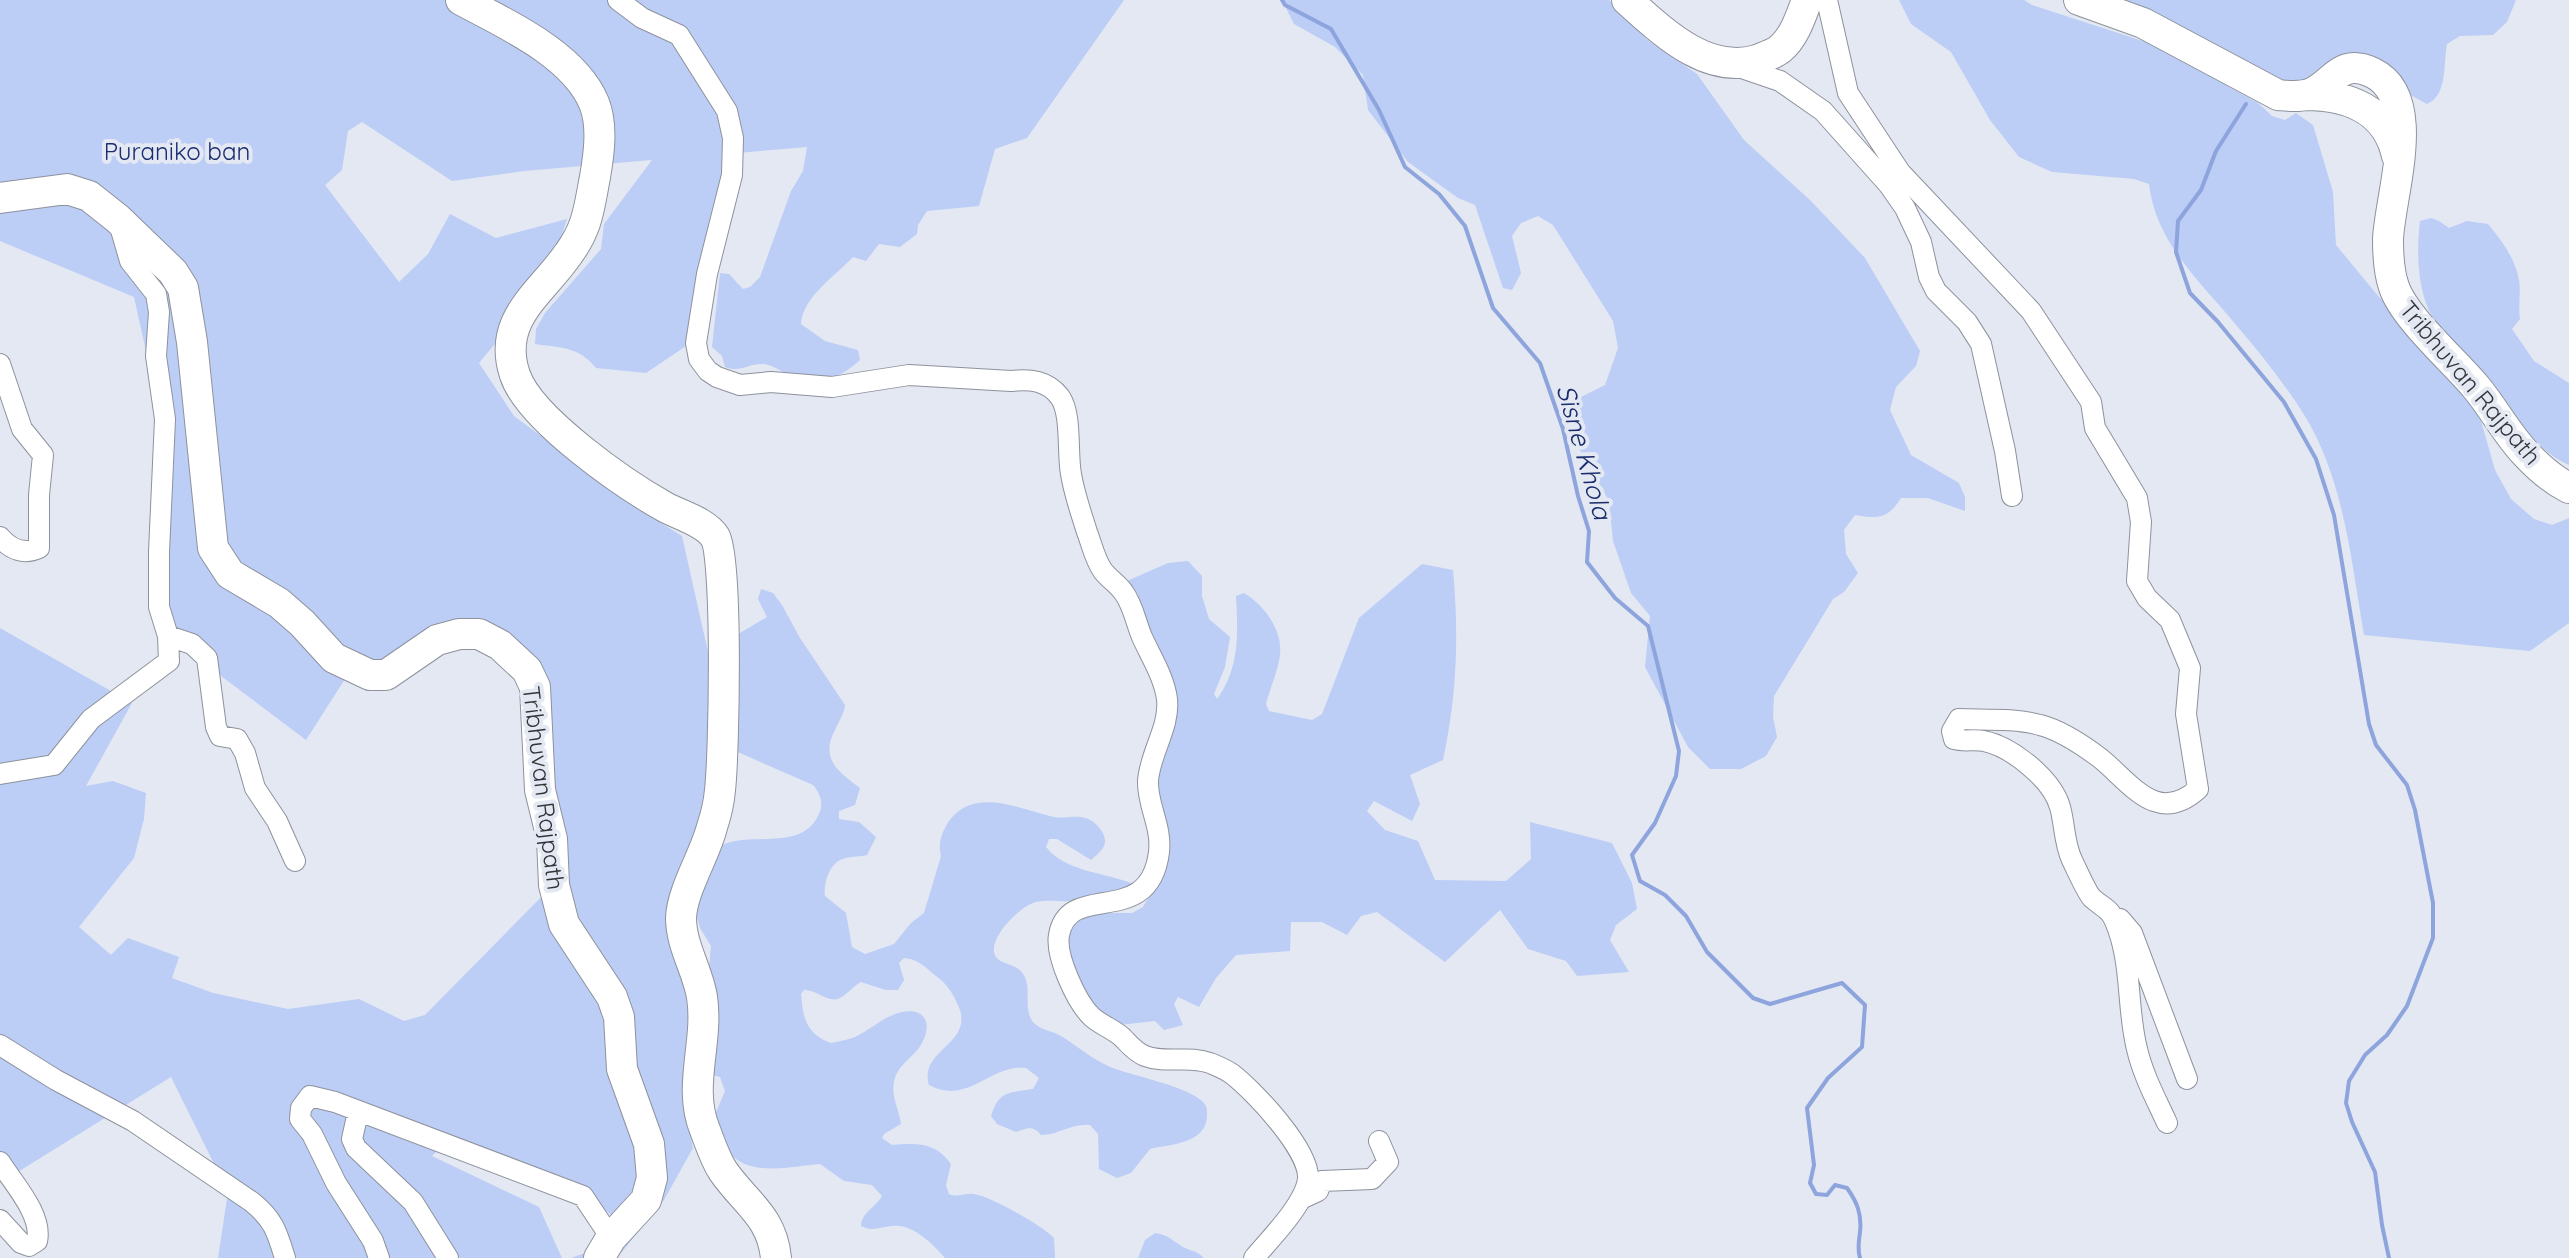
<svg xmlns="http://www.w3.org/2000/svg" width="2569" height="1258" viewBox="0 0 2569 1258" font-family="Quicksand,sans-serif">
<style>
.green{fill:#bccdf6}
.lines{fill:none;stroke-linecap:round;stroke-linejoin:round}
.stream{stroke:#8da4dd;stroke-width:4}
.minor-casing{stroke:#8d929c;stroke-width:22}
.highway-casing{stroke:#8d929c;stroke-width:32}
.minor{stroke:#fff;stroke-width:20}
.highway{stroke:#fff;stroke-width:30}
.labels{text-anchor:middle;stroke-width:8;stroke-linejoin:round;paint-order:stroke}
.park-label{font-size:24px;fill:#1a2d70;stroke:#e3e8f3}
.street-label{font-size:24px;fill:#323438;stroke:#e3e8f3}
.water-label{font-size:26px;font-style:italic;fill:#192c6e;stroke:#e3e8f3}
</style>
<rect width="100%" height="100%" fill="#e3e8f3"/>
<path class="green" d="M 0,0 L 1124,0 L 1027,138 L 995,149 L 979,206 L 927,211 L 918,225 L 917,234 L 900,247 L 879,244 L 866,261 L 853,257 C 836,275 802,298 801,324 L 825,341 L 858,350 L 860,360 C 838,380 821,384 791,375 C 782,373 771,363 762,364 C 747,364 740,373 725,367 L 722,356 L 712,347 L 720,273 L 729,274 L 743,289 L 750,287 L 760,277 L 791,191 L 803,171 L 807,147 L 725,154 L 717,207 L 691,305 L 689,344 L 646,373 L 596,368 C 578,346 561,348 535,344 L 536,329 L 545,313 L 601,249 L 604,224 L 652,160 L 524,171 L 452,181 L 362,122 L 348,131 L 342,170 L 325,185 L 399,282 L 428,254 L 450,214 L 496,238 L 567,219 L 557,249 L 521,299 L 494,345 L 479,363 L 514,416 L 648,515 L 682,536 L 708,652 L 767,617 L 758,599 L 761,589 L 773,593 L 782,605 L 800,638 L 845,705 C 844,714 839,721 835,730 C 820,758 837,771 860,788 L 855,805 L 839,811 L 839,819 L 859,822 L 876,837 L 867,855 C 859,857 848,856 840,860 C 829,866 823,884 825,896 L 846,913 L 852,947 L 865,954 L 894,944 L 911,923 L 924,913 L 941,856 C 938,845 941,835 946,826 C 971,784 1018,809 1054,817 C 1064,819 1075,815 1085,818 C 1095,820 1109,835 1104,846 C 1102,851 1095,856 1091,860 L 1057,839 L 1049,839 L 1046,847 C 1066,873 1107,872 1136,885 L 1133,892 C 1113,895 1093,900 1073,901 C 1061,902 1047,899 1036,902 C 1021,905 985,940 996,957 C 1000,963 1011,964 1017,968 C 1039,983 1016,1013 1039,1027 C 1046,1031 1055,1032 1061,1036 C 1077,1046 1091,1058 1108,1066 C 1130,1076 1190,1086 1204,1103 C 1207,1107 1207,1110 1207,1115 C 1207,1144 1170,1144 1150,1149 L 1131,1173 L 1117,1178 L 1099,1169 L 1098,1134 L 1090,1125 C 1072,1123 1059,1135 1041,1135 C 1033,1125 1027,1128 1016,1132 L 997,1124 L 991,1116 C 999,1090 1009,1093 1033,1089 L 1039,1078 L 1026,1068 C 990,1064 968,1106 929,1085 C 918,1049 976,1044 958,1005 C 952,992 947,984 936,976 C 925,967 918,959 904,958 L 899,963 L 904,980 L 898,990 L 886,990 L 861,982 C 853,986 846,996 838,999 C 826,1002 816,989 804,990 L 801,994 C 803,1018 806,1034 831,1043 C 839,1041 847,1040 855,1037 C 870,1030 882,1018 898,1013 C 922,1006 934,1020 922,1043 C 915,1057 897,1064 894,1082 C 891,1097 899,1109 901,1124 L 884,1134 L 882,1138 L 892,1145 C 917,1143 935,1142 951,1164 L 946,1185 L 949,1194 C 958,1198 965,1193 974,1194 C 992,1197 1041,1225 1054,1238 L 1055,1258 L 945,1258 C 933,1244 912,1223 892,1226 C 879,1227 873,1232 861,1226 C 861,1213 876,1207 882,1196 L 872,1185 L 844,1181 L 820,1164 C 792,1166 749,1178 729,1152 C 722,1143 719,1127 714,1117 L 725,1091 L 720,1077 L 712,1075 L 708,979 L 711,946 L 700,928 L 693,903 L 722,845 C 754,831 802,852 819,814 C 824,803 820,793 813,785 L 710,740 L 704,814 L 681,955 L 688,1016 L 684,1074 L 686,1111 L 693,1148 L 664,1200 L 617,1258 L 571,1258 L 634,1236 L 580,1187 L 445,1143 L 432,1156 L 539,1207 L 562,1258 L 218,1258 L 228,1192 L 171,1077 L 0,1183 L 0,628 L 132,703 L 86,786 L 113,781 L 146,793 L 144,819 L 134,858 L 79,927 L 111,955 L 128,938 L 179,957 L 172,978 L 213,993 L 288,1009 L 359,999 L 404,1021 L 425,1015 L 554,884 L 535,687 L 479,634 L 386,675 L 352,668 L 306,740 L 168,636 L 164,432 L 134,297 L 0,241 Z
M 1282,0 L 1609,0 L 1646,39 L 1697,74 L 1744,140 L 1811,201 L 1865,258 L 1920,351 L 1916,366 L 1896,387 L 1890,410 L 1911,455 L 1959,483 L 1965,497 L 1965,511 L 1928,498 L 1901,498 C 1888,519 1878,519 1855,515 L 1844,530 L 1846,554 L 1858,573 L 1844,592 L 1833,599 L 1774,696 L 1773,717 L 1777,737 L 1766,756 L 1741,769 L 1710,769 L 1688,747 L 1645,667 L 1650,616 L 1631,593 L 1613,541 L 1609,501 L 1573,438 L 1565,411 L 1569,403 L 1605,385 L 1618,348 L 1613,321 L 1553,225 L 1538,216 L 1521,223 L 1512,236 L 1521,273 L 1512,290 L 1503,288 L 1475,205 L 1458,198 L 1408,162 L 1368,110 L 1363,75 L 1335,47 L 1294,24 Z
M 1899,0 L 2024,0 L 2032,5 L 2152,44 L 2258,103 L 2272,116 L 2285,120 L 2296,113 L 2313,125 L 2333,192 L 2336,245 L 2379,297 L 2459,381 L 2477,407 L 2495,470 L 2511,499 L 2534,519 L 2552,525 L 2569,518 L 2569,623 L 2530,651 L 2364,635 C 2351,560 2344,478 2303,413 C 2284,383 2260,353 2237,326 C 2201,282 2156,244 2149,184 L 2134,179 L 2052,172 L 2019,157 L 1990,120 L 1951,52 L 1911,24 Z
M 2108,0 L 2516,0 L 2507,22 L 2493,35 L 2460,36 L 2447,44 C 2443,64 2448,95 2427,104 L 2401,90 L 2392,75 L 2290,86 Z
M 2431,218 L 2439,221 L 2449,228 L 2467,221 L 2488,224 C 2502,241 2515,258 2519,280 C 2521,292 2518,306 2520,319 L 2512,329 L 2534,361 L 2569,383 L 2569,465 C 2532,450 2510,405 2486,376 C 2466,353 2434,331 2425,300 C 2417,275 2417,247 2420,221 Z
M 1188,561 L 1202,576 L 1202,596 L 1209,619 L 1230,637 L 1225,667 L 1214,694 L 1217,699 C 1240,668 1238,633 1236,596 L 1244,593 C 1264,605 1283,630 1280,655 C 1278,671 1270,688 1266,704 L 1269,711 L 1312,720 L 1322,714 L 1359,618 L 1422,564 L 1453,570 C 1459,636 1457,695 1443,760 L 1410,775 L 1420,804 L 1412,821 L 1374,801 L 1367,811 L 1385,830 L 1418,841 L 1435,880 L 1506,881 L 1531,859 L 1530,822 L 1612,843 L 1632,883 L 1637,909 L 1616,925 L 1610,940 L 1629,972 L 1577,976 L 1566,961 L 1528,949 L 1500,910 L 1445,962 L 1377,912 L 1361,916 L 1347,935 L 1322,922 L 1291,922 L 1290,951 L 1236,955 L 1216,978 L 1199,1007 L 1178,997 L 1174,1004 L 1183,1025 L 1164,1030 L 1155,1021 L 1119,1025 L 1095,1009 L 1071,965 L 1064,930 L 1079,913 L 1132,913 L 1143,907 L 1159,880 L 1168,833 L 1156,777 L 1170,719 L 1137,609 L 1138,594 L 1127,581 L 1168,563 Z
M 1155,1233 C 1168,1235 1170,1239 1180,1245 C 1188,1251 1197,1250 1204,1258 L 1138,1258 L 1145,1240 Z"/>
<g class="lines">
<path class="stream" d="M 1282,0 L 1285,5 L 1331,29 L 1379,110 L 1405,167 L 1439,194 L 1465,226 L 1493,308 L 1540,363 L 1563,429 L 1578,496 L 1589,531 L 1587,562 L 1615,598 L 1648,626 L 1679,751 L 1676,776 L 1655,823 L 1632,855 L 1640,881 L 1665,895 L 1686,916 L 1707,952 L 1753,998 L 1770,1004 L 1842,983 L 1865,1005 L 1862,1047 L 1828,1078 L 1807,1108 L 1814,1165 L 1810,1183 L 1816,1194 L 1827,1195 L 1835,1185 L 1847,1188 C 1857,1202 1862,1214 1860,1232 C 1859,1241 1857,1249 1860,1258
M 2246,104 L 2216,151 L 2201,190 L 2178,221 L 2176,252 L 2190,293 L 2218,322 L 2284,402 L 2316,459 L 2334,515 L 2369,724 L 2376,745 L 2407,785 L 2415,810 L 2433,903 L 2433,938 L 2407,1006 L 2387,1035 L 2365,1055 L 2349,1081 L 2346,1103 L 2352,1122 L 2375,1172 L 2382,1225 L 2389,1258"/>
<defs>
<path id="minor" d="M 618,0 L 642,18 L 679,35 L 727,111 L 733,138 L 732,175 L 707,274 L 696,343 L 699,359 L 708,371 L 717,377 L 740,385 L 771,382 L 832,387 L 909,375 L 1011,381 C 1030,379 1047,380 1060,397 C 1072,414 1067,453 1071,474 C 1074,493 1081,513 1087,532 C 1092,545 1095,560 1103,571 C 1109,579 1118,584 1124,593 C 1133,605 1136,623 1142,637 C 1151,657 1164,677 1167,699 C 1170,728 1150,752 1148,781 C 1147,805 1162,826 1159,852 C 1149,931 1069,879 1059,935 C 1055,956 1077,1003 1092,1017 C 1101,1025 1113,1029 1122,1037 C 1129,1044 1135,1052 1145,1056 C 1166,1064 1189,1055 1210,1063 C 1217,1066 1225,1069 1232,1074 C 1254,1091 1310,1150 1308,1179 C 1305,1204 1270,1239 1254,1258
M 1827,0 L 1848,93 L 1900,172 L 2031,311 L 2091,402 L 2095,428 L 2137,498 L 2141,522 L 2137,581 L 2147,598 L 2170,620 L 2190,668 L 2186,714 L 2198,789 C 2157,826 2131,783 2100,758 C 2084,746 2060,730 2040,725 C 2015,718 1984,720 1959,719 L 1952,731 L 1954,739 C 1964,742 1974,739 1984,741 C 2012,747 2052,779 2060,807 C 2065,825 2064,843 2072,860 C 2076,868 2087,893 2092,898 C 2107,911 2110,907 2118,929 C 2132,968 2127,1010 2137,1049 C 2143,1075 2156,1099 2167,1123
M 1739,67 L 1780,81 L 1823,111 L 1889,185 L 1905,208 L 1921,242 L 1929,277 L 1936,291 L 1967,322 L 1981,344 L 2005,451 L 2012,496
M 0,364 L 22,429 L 43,455 L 39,495 L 39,548 C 24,555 11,550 0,537
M 168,636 L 192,644 L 207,658 L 216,727 L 220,736 L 237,739 L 245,753 L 255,788 L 277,821 L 295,861
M 0,774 L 54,765 L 91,719 L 169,661 L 168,636 L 159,607 L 159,552 L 165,419 L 156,356 L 159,312 L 156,294 L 130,261 L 119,223
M 2120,919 L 2132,933 L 2187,1079
M 0,1045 L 56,1080 L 133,1121 L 252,1202 C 274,1220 277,1232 285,1258
M 358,1112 L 352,1139 L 356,1148 L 413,1202 L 448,1258
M 0,1162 C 13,1183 43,1215 37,1241 L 29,1246 L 21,1243 L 0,1220
M 1303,1198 L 1318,1191 L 1322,1181 L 1372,1179 L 1388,1162 L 1379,1141
M 379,1258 L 373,1241 L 336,1183 L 312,1134 L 300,1119 L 301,1108 L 310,1096 L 335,1102 L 583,1196 L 611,1238"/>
<path id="highway" d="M 461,0 C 504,23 574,54 594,103 C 603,125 599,154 595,177 C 589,208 588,227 569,253 C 542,293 496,319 515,375 C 530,419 624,484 665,507 C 679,515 706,522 715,537 C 728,559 724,756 720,790 C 719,802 716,815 712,827 C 705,855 682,890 681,918 C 681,946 698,971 702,997 C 709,1042 687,1087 705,1130 C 710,1143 715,1159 723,1171 C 745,1203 772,1216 776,1258
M 1627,0 C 1662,31 1706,75 1757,60 C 1764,57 1774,54 1780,49 C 1794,38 1801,16 1807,0
M 2079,0 L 2143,23 L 2278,95 C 2290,96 2303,98 2314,92 C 2335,81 2341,58 2373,73 C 2424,98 2390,195 2388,239 C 2388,254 2389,273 2394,287 C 2404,317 2453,360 2475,386 C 2493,407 2506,433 2526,454 C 2538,467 2553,480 2569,488
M 2305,95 C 2348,95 2387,109 2397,156
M 0,198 L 67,189 L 89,196 L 118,219 L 173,272 L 183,288 L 192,342 L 213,548 L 230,574 L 279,603 L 302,623 L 334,658 L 370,675 L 386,675 L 437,640 L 459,634 L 479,634 L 500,645 L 527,670 L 535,687 L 540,790 L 552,839 L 554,885 L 564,924 L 612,997 L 619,1017 L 622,1069 L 649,1144 L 652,1178 L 646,1200 L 611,1238 L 599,1258"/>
</defs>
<use href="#minor" class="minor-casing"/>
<use href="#highway" class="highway-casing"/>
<use href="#minor" class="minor"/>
<use href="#highway" class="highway"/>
</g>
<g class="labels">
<g class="park-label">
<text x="177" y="160">Puraniko ban</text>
</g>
<g class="street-label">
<text transform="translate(2470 383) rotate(50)" y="8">Tribhuvan Rajpath</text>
<text transform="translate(543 788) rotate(83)" y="8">Tribhuvan Rajpath</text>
</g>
<g class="water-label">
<text transform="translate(1584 452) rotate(74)" y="9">Sisne Khola</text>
</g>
</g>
</svg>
